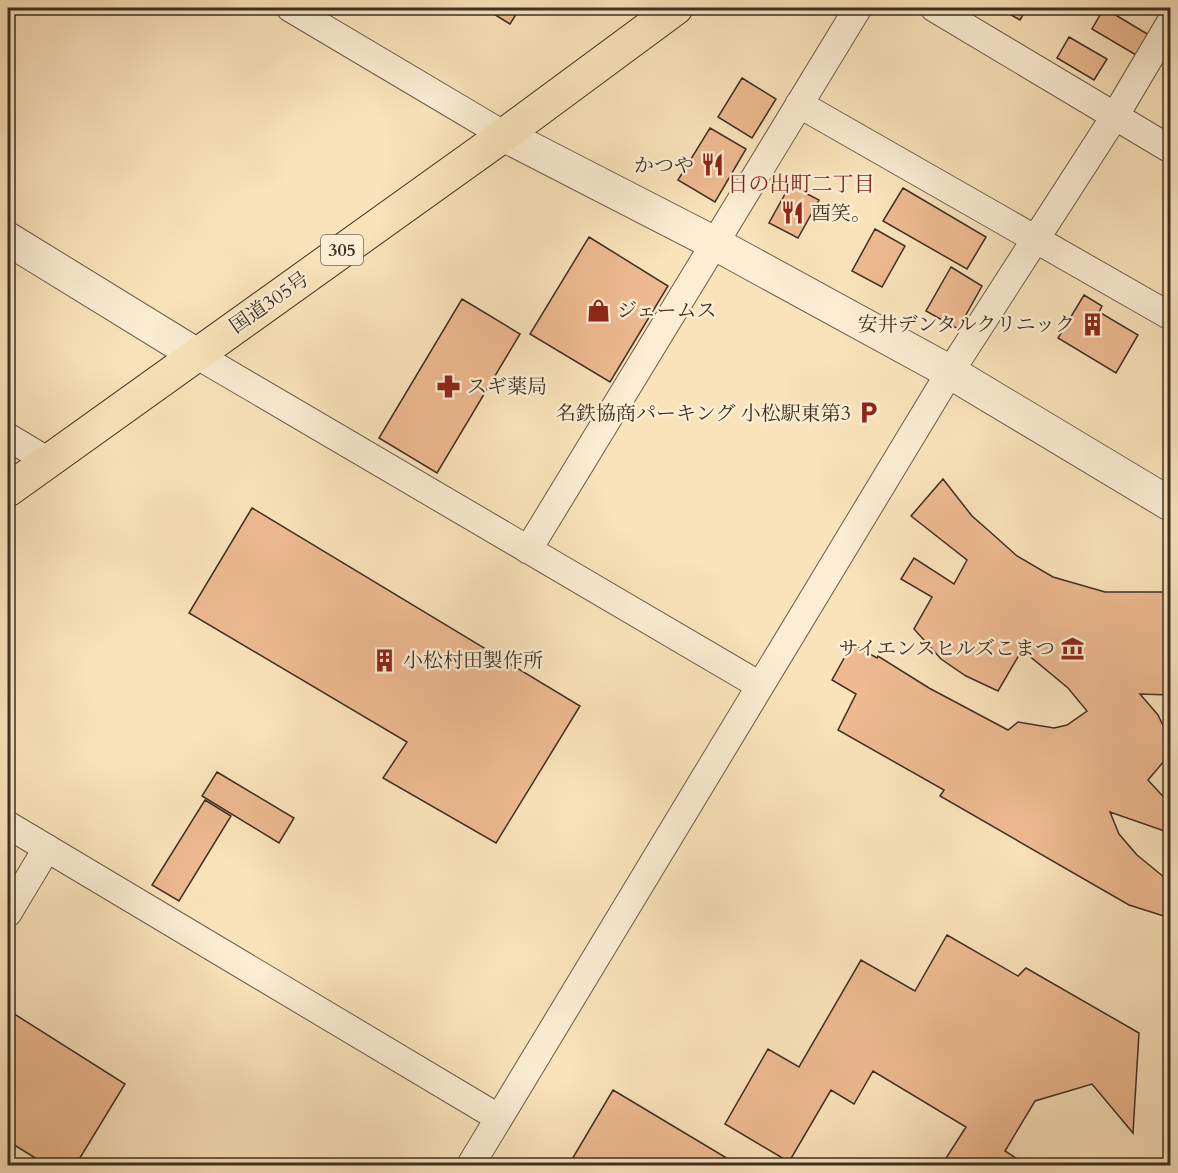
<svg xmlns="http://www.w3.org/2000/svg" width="1178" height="1173" viewBox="0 0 1178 1173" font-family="Cardo,'Noto Serif JP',serif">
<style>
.building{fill:#efba91;stroke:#3c2f23;stroke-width:1.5}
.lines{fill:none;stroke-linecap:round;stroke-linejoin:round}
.minor-casing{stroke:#6c5c49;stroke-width:29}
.tertiary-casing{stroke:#6c5c49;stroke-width:35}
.trunk-casing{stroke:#3c2f23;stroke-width:35}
.minor{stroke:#fcedd3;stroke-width:27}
.tertiary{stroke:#fcedd3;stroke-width:33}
.trunk{stroke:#fae3bb;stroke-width:33}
.labels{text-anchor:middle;stroke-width:5;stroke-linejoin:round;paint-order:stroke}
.shield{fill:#fcedd3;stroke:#766858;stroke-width:1.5}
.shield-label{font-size:18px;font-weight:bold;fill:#3c2f23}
.poi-label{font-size:20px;fill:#3c2f23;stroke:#fcedd3;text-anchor:end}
.street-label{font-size:20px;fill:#3c2f23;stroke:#fcedd3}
.neighbourhood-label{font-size:21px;fill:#7a1f14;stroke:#fcedd3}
</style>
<rect width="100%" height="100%" fill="#fae3bb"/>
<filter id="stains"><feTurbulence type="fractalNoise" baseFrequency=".00333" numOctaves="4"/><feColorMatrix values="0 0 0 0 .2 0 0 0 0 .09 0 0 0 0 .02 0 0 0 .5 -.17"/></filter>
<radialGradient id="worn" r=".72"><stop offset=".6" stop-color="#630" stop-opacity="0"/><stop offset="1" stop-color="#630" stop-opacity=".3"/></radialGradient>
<path class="building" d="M 484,8 L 520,8 L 510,24 Z
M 999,8 L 1027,8 L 1020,20 Z
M 1104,8 L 1149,35 L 1136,55 L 1092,29 Z
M 1069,37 L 1107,59 L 1094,80 L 1057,58 Z
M 742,78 L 776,99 L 752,138 L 718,117 Z
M 710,128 L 746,149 L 715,202 L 678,180 Z
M 790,185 L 819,200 L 798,238 L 769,223 Z
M 903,188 L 986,237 L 967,269 L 883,221 Z
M 875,229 L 905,246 L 882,287 L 852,271 Z
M 589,237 L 668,286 L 610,382 L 530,334 Z
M 951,267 L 982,286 L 958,329 L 926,311 Z
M 1084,295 L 1102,306 L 1099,312 L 1138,335 L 1116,373 L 1058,338 Z
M 462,299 L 520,334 L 437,473 L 379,438 Z
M 943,479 L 972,516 L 988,530 L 1017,556 L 1053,577 L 1105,592 L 1170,592 L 1170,695 L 1140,694 L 1158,715 L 1166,732 L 1170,754 L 1148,780 L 1170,804 L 1170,833 L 1110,812 L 1119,834 L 1137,855 L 1170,882 L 1170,918 L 1129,905 L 940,796 L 944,790 L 838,730 L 856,694 L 832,680 L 852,644 L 877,658 L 878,656 L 929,688 L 1008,730 L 1018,722 L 1054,728 L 1067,725 L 1087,711 L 1068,688 L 1022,650 L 998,691 L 966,676 L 941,659 L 914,629 L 932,597 L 901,579 L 914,558 L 954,584 L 967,560 L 911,516 Z
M 252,508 L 580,706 L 496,843 L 383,778 L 407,742 L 189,613 Z
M 217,772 L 294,818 L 279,843 L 202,796 Z
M 205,800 L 231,816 L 179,901 L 152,885 Z
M 947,935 L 1018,976 L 1026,968 L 1139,1033 L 1133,1133 L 1092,1084 L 1035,1101 L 1005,1151 L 1028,1166 L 941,1166 L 966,1127 L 873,1071 L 854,1104 L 831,1090 L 789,1162 L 725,1124 L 768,1049 L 799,1067 L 861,960 L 915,991 Z
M 8,1010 L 125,1084 L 75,1166 L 48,1166 L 8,1141 Z
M 613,1090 L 740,1166 L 568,1166 Z"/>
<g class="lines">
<defs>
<path id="minor" d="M 290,8 L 504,135
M 934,8 L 1170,149
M 799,104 L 1170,316
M 195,354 L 759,685
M 8,437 L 48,461
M 528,550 L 858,8
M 8,825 L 499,1118
M 8,913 L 47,848
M 470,1166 L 950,372 L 1115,116 L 1170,23"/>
<path id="tertiary" d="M 504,135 L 714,243 L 950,372 L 1170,504
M 8,239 L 195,354"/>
<path id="trunk" d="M 8,490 L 504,135 L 676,8"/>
</defs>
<use href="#minor" class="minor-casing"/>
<use href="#tertiary" class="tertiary-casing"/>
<use href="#trunk" class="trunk-casing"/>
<use href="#minor" class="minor"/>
<use href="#tertiary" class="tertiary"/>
<use href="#trunk" class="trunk"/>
</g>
<defs>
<symbol id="restaurant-bare" viewBox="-9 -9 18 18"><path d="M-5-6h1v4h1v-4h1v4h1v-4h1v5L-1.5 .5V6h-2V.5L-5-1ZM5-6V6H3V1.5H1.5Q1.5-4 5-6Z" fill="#8f2418" stroke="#fcedd3" stroke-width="2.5" paint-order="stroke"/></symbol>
<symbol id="shop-bare" viewBox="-9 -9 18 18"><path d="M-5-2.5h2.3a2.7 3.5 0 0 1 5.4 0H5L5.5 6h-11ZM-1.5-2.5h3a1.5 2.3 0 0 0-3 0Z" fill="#8f2418" stroke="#fcedd3" stroke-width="2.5" paint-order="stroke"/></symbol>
<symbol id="building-bare" viewBox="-9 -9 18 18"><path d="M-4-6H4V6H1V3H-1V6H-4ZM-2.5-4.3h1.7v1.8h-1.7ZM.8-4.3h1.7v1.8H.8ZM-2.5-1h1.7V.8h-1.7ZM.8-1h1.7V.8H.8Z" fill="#8f2418" stroke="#fcedd3" stroke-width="2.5" paint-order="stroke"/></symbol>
<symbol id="pharmacy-bare" viewBox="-9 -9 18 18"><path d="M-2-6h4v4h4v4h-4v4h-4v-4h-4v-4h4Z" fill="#8f2418" stroke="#fcedd3" stroke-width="2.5" paint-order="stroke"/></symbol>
<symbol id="parking-bare" viewBox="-9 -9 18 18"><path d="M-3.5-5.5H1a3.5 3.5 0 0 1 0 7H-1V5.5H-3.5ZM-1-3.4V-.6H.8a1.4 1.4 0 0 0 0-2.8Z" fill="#8f2418" stroke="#fcedd3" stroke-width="2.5" paint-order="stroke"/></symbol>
<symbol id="museum-bare" viewBox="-9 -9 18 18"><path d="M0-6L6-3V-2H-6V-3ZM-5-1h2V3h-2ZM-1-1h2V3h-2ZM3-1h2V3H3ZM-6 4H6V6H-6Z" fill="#8f2418" stroke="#fcedd3" stroke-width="2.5" paint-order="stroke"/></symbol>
</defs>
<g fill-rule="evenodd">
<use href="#restaurant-bare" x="696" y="148" width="33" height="33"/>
<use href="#restaurant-bare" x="776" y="196" width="33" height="33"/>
<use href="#shop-bare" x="582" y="294" width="33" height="33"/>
<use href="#building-bare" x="1076" y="308" width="33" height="33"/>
<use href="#pharmacy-bare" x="432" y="370" width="33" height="33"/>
<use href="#parking-bare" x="852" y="396" width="33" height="33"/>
<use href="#museum-bare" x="1056" y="632" width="33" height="33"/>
<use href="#building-bare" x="368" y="644" width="33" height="33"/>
</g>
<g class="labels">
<rect class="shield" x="321" y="235" width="42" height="30" rx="4.5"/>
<g class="shield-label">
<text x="342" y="256">305</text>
</g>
<g class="poi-label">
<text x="694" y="172">かつや</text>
<text x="811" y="220" text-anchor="start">酉笑。</text>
<text x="617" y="317" text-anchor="start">ジェームス</text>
<text x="1075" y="331">安井デンタルクリニック</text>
<text x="467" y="393" text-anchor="start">スギ薬局</text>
<text x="851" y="420">名鉄協商パーキング 小松駅東第3</text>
<text x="1055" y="655">サイエンスヒルズこまつ</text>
<text x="403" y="667" text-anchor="start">小松村田製作所</text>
</g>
<g class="street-label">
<text transform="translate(269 302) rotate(-35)" y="7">国道305号</text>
</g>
<g class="neighbourhood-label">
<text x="801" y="191">日の出町二丁目</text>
</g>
</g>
<rect width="1178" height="1173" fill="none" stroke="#fae3bb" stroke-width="30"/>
<rect x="9" y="9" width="1160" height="1155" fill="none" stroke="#3c2f23" stroke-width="3"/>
<rect x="15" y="15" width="1148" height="1143" fill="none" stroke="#3c2f23" stroke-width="1.5"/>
<rect width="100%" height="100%" filter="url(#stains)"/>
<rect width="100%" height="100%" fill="url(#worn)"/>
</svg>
